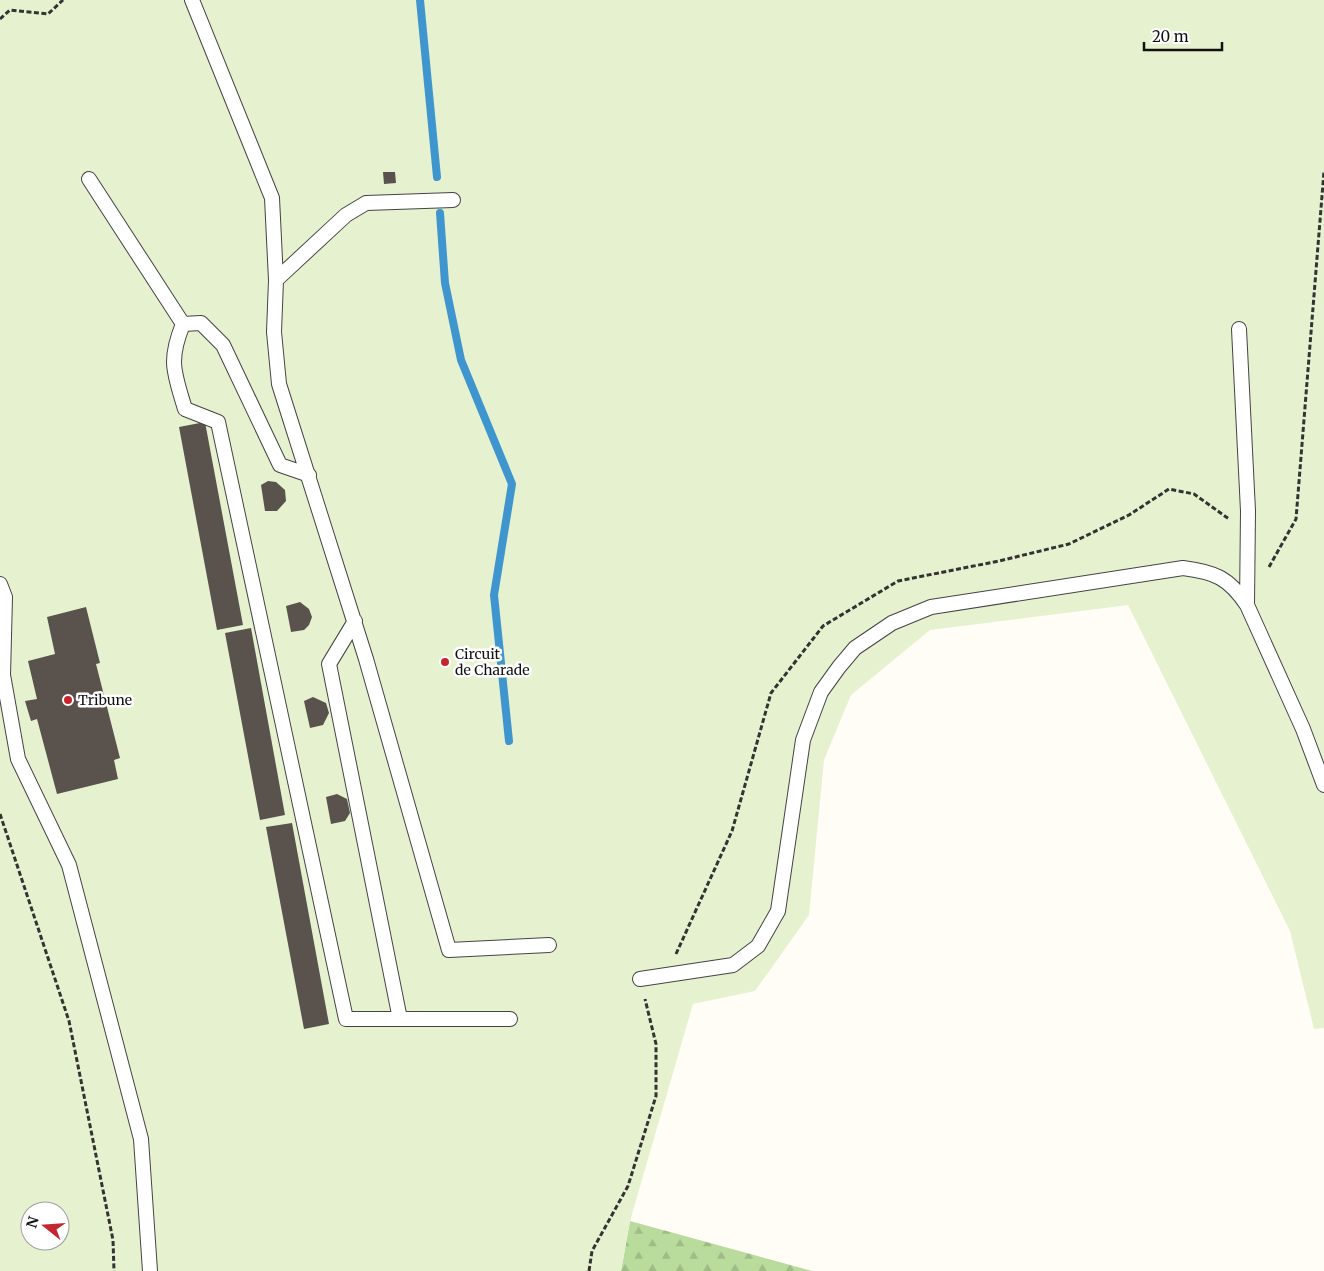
<svg xmlns="http://www.w3.org/2000/svg" width="1324" height="1271" viewBox="0 0 1324 1271" font-family="Merriweather,serif">
<style>
.forest{fill:url(#forest-firs)}
.pitch{fill:#e6f2cf;fill-rule:evenodd}
.lines{fill:none;stroke-linecap:round;stroke-linejoin:round}
.stream{stroke:#3f96cf;stroke-width:8}
.building{fill:#5a524d}
.lane-casing{stroke:#444;stroke-width:16}
.path{stroke:#333;stroke-width:3;stroke-dasharray:5 2.5;stroke-linecap:butt}
.lane{stroke:#fff;stroke-width:14}
.poi-dot{fill:#c4262e;stroke:#fff;stroke-width:2}
.labels{text-anchor:middle;stroke-width:5;stroke-linejoin:round;paint-order:stroke}
.poi-label{font-size:14px;fill:#111;stroke:#fff;text-anchor:start}
</style>
<defs>
<pattern id="forest-firs" width="22" height="20" patternUnits="userSpaceOnUse" patternTransform="scale(1.25)"><rect width="22" height="20" fill="#b9dc9c"/><path d="M5 1l3.5 6h-7zM16 11l3.5 6h-7z" fill="#9ebc85"/></pattern>
</defs>
<rect width="100%" height="100%" fill="#fffdf5"/>
<path class="forest" d="M 630,1221 L 812,1271 L 621,1271 Z"/>
<path class="pitch" d="M 0,0 L 1324,0 L 1324,1028 L 1314,1029 L 1290,931 L 1128,605 L 930,630 L 851,695 L 824,760 L 809,915 L 755,991 L 693,1004 L 630,1221 L 621,1271 L 0,1271 ZM 30,1211 L 60,1211 L 60,1241 L 30,1241 Z"/>
<g class="lines">
<path class="stream" d="M 420,0 L 437,177
M 440,213 L 445,283 L 461,360 L 512,484 L 494,595 L 509,741"/>
</g>
<path class="building" d="M 383,172 L 395,172 L 396,183 L 384,184 Z
M 205,422 L 243,625 L 217,630 L 179,427 Z
M 268,481 L 276,482 L 285,490 L 286,501 L 277,511 L 265,511 L 261,485 Z
M 300,602 L 309,609 L 312,617 L 309,625 L 304,630 L 291,632 L 286,606 Z
M 86,607 L 100,663 L 96,664 L 120,758 L 114,760 L 118,779 L 57,794 L 37,719 L 31,721 L 25,701 L 37,699 L 28,661 L 55,654 L 47,617 Z
M 251,628 L 285,815 L 260,820 L 225,633 Z
M 313,697 L 326,703 L 329,713 L 323,725 L 310,728 L 304,701 Z
M 337,794 L 347,799 L 350,813 L 345,821 L 331,824 L 326,797 Z
M 292,823 L 329,1024 L 304,1029 L 266,827 Z"/>
<g class="lines">
<defs>
<path id="lane" d="M 192,0 L 272,198 L 276,280 L 346,215 L 366,203 L 453,200
M 89,179 L 183,324
M 276,280 L 274,332 L 279,384 L 366,659 L 449,950 L 549,945
M 1239,329 L 1248,511 L 1247,605
M 309,475 L 280,465 L 223,345 L 201,323 L 183,324 C 168,361 174,372 185,409 L 218,422 L 346,1019 L 400,1019
M 0,584 L 5,597 L 3,675 L 18,759 L 69,865 L 141,1139 L 150,1271
M 355,621 L 329,664 L 400,1019 L 510,1019
M 640,979 L 733,965 L 758,946 L 778,911 L 803,740 L 821,692 L 839,667 L 855,648 L 892,623 L 931,607 L 1183,568 C 1215,572 1229,578 1247,605 L 1303,729 L 1324,785"/>
</defs>
<use href="#lane" class="lane-casing"/>
<path class="path" d="M 0,19 L 10,10 L 48,14 L 63,0
M 1269,567 L 1296,519 L 1324,171
M 0,814 L 69,1021 L 113,1240 L 114,1271
M 676,954 L 732,831 L 771,693 L 823,626 L 898,581 L 999,561 L 1069,544 L 1129,515 L 1169,489 L 1194,494 L 1229,519
M 589,1271 L 592,1251 L 628,1186 L 656,1096 L 656,1044 L 645,999"/>
<use href="#lane" class="lane"/>
</g>
<g class="poi-dot">
<circle cx="445" cy="662" r="5"/>
<circle cx="68" cy="700" r="5"/>
</g>
<g class="labels">
<g class="poi-label">
<text x="455" y="659">Circuit<tspan x="455" dy="16">de Charade</tspan></text>
<text x="78" y="705">Tribune</text>
</g>
</g>
<g transform="translate(45 1226) rotate(287)"><circle r="24" fill="#ffffff" stroke="#a0a0a0"/>
<path d="M0-4L9 19L0 12L-9 19Z" fill="#c4262e"/>
<text y="-8" font-size="14" font-weight="bold" text-anchor="middle" fill="#111111">N</text>
</g>
<path d="M1144 42v8h78v-8" fill="none" stroke="#111111" stroke-width="2.5"/>
<text x="1152" y="42" font-size="15" fill="#111111" stroke="#ffffff" stroke-width="4" paint-order="stroke">20 m</text>
</svg>
